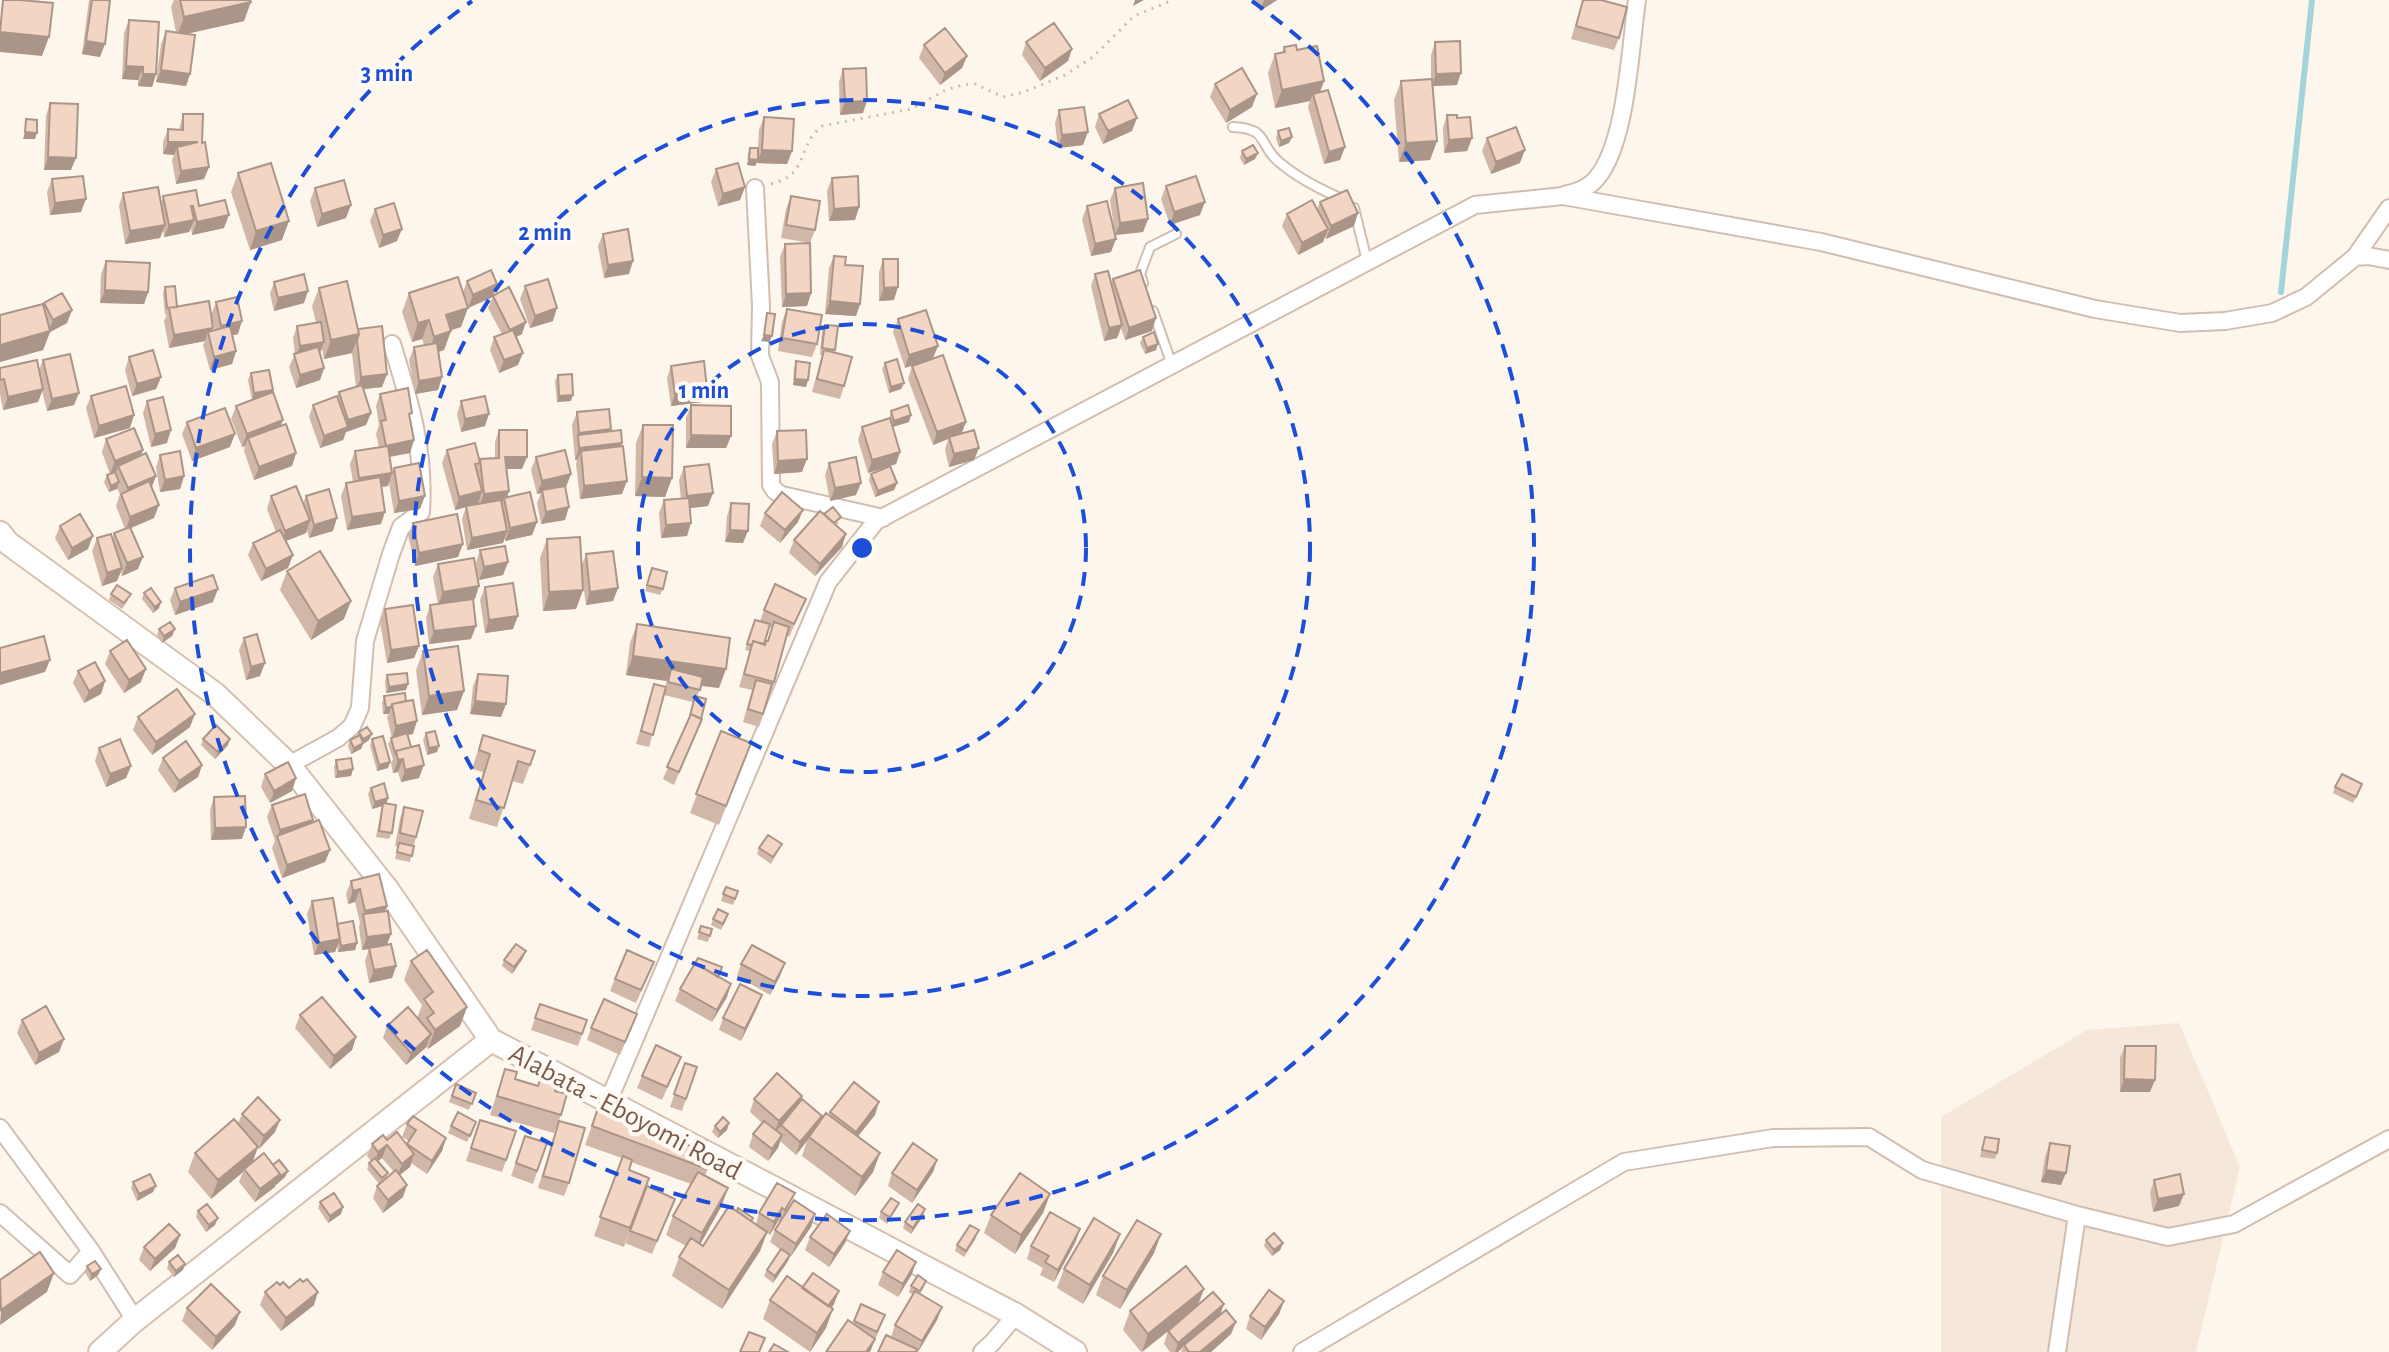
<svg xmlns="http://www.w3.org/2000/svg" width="2389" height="1352" viewBox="0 0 2389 1352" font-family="'Alegreya Sans',sans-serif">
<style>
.residential{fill:#f5e8da}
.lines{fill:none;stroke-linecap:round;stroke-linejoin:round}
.stream{stroke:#a5d3da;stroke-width:6}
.lane-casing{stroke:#d1beb0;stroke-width:12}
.street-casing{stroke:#d1beb0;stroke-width:20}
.secondary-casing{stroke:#d6c0b0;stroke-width:26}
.path{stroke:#d9b8a5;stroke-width:3;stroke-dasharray:2 6;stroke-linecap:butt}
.lane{stroke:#fff;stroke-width:8}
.street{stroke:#fff;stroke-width:16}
.secondary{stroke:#fff;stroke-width:22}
.wall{fill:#d1b7a8;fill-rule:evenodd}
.shaded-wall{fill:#aa9588}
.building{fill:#f3d5c3;stroke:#aa9588;stroke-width:2}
.ring{fill:none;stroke:#1d4ed8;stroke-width:4;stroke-dasharray:14 10}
.labels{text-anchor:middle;stroke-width:8;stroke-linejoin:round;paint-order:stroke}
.street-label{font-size:28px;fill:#7a5c4d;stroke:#fffaf3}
.centre{fill:#1d4ed8;stroke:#fffaf3;stroke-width:4}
.ring-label{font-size:24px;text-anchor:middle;font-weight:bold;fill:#1d4ed8;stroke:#fffaf3;stroke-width:8;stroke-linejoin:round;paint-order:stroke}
</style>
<rect width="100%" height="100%" fill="#fdf6ec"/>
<path class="residential" d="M 2179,1023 L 2240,1167 L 2196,1352 L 1941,1352 L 1941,1117 L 2087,1030 Z"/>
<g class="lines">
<path class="stream" d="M 2281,292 L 2312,0"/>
<defs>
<path id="lane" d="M 1233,127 C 1270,129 1257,143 1279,162 C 1299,179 1321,190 1345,200
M 1354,208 L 1367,261
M 1143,283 L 1140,274 L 1150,247 L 1176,234
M 1153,311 L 1172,365"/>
<path id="street" d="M 755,188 L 761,306 L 760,356 L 770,382 L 771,485 L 775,491 L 782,495 L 883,518
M 1564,195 C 1574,193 1584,190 1592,183 C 1627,152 1630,46 1637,0
M 2355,257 L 2368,256 L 2389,260
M 289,765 L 338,738 L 352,726 L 360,708 L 365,641 L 391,554 L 401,527 L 421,512 C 425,450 410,402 392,344
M 608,1102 L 828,582 L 876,521 L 1475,205 L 1563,196 L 1821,242 L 2095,309 L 2180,323 L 2225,321 L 2272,313 L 2306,297 L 2355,257 L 2389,208
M 0,1128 L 91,1251 L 135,1320
M 0,1213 L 70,1275 L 91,1251
M 982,1352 L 992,1343 L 1016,1315
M 1302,1352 L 1624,1162 L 1773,1138 L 1869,1137 L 1922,1170 L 2077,1215 L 2168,1237 L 2234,1224 L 2389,1139
M 2057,1352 L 2077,1215"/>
<path id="secondary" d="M 0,533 L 8,543 L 215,694 L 289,765 L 387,889 L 491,1040
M 100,1352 L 135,1320 L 491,1040 L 1016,1315 L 1075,1352"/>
</defs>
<use href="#lane" class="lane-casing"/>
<use href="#street" class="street-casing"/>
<use href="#secondary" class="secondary-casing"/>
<path class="path" d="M 771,184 C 810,175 796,146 822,126 L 911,109 L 946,90 L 963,85 L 975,84 L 1003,97 L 1024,92 L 1065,75 L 1093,57 L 1134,16 L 1173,0"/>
<use href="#lane" class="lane"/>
<use href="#street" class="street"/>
<use href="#secondary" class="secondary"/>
</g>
<path class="wall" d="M 89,0 L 110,0 L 100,57 L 82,54 Z
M 174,0 L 250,0 L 244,21 L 186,34 L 190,74 L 186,86 L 156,82 L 161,44 L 166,31 L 176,32 L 171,7 Z
M 1252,0 L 1277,0 L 1260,11 Z
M 1583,0 L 1619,38 L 1614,50 L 1571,39 Z
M 129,20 L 156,74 L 152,87 L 138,86 L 138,80 L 122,79 L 124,33 Z
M 1026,42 L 1072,49 L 1068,61 L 1040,81 L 1022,55 Z
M 1435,42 L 1457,85 L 1433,86 L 1437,141 L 1430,160 L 1399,162 L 1394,100 L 1401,81 L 1431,79 L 1431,55 Z
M 924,45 L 967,56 L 962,68 L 940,85 L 919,58 Z
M 1284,47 L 1297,50 L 1324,81 L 1320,92 L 1340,160 L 1324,164 L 1308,107 L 1310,101 L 1275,108 L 1268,73 L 1275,54 L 1282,53 Z
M 843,69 L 863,113 L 840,115 L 839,82 Z
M 1215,84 L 1252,107 L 1226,123 L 1210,97 Z
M 50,103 L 71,170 L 44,170 L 46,116 Z
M 1059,110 L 1083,145 L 1058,148 L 1055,123 Z
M 183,114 L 202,143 L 209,167 L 204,179 L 176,184 L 172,160 L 174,155 L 163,154 L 163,142 L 168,129 L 179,130 Z
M 1099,114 L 1132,131 L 1103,144 L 1095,127 Z
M 1447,115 L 1457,118 L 1472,138 L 1467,151 L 1444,153 L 1443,128 Z
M 764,117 L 792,151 L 787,164 L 757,163 L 757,160 L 755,166 L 747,165 L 748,154 L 750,148 L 758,148 L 759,130 Z
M 1278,131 L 1292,137 L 1289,143 L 1279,147 L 1276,138 Z
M 1487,138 L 1520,163 L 1491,174 L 1482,151 Z
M 1242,151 L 1258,153 L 1255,159 L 1244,165 L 1240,158 Z
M 716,169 L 740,200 L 718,206 L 711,182 Z
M 238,173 L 282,240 L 250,250 L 231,192 Z
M 832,178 L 859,207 L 855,220 L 829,221 L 827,191 Z
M 52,179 L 81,212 L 50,215 L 47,192 Z
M 1166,186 L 1200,215 L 1170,225 L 1161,199 Z
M 315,188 L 346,218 L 317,227 L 310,201 Z
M 1115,188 L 1148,219 L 1143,232 L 1115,235 L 1110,200 Z
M 123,193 L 161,203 L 163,196 L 199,206 L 224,228 L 192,235 L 191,228 L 189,232 L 164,237 L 163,230 L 160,238 L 125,244 L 119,206 Z
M 791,196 L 815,230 L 810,243 L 781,238 L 786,209 Z
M 1320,202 L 1354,226 L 1326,239 L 1325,236 L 1323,242 L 1298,255 L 1282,226 L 1287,214 L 1317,209 Z
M 1087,206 L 1111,252 L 1091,256 L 1082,219 Z
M 375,209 L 397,241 L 379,248 L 370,221 Z
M 603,234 L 629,274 L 604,278 L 598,246 Z
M 785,244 L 811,293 L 807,306 L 782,307 L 780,257 Z
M 834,256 L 845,265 L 860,304 L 856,316 L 825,314 L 829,268 Z
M 883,259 L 894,300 L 879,301 L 879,272 Z
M 106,261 L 148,292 L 144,304 L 100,303 L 101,274 Z
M 1095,274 L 1111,283 L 1113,279 L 1152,331 L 1125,340 L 1121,328 L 1117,338 L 1104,341 L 1091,286 Z
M 467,281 L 493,296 L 522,334 L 516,337 L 518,365 L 499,373 L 490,350 L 494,337 L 502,334 L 488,308 L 493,297 L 468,308 L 466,302 L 461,327 L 451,330 L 444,350 L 438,352 L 442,377 L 438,390 L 415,394 L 409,360 L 414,347 L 424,345 L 422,339 L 412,342 L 402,312 L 409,293 L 463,292 Z
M 274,282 L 304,303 L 274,311 L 270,294 Z
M 525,286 L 553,321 L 530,328 L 520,299 Z
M 165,287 L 177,307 L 212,331 L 215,330 L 211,315 L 216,302 L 238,334 L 232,335 L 236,351 L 232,364 L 210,370 L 203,345 L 205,341 L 169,348 L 164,321 L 167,314 L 165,315 L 163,293 Z
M 319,288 L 358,329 L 387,374 L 382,387 L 364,389 L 371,413 L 366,425 L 346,432 L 343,440 L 320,448 L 309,417 L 313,405 L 337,397 L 339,392 L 356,387 L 352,353 L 324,359 L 322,349 L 320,354 L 324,368 L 320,380 L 296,388 L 289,367 L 295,354 L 293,338 L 297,326 L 316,323 L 312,306 Z
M 44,303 L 72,310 L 67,323 L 50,332 L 43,350 L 0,362 L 0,315 L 43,305 Z
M 787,309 L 817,344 L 812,357 L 778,351 L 782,322 Z
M 898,319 L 934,358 L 961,434 L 974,460 L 949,467 L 945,450 L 948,439 L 933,445 L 908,379 L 912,366 L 930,359 L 905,368 L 893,332 Z
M 825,325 L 844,386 L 840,399 L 812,392 L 822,355 L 820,355 L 822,331 Z
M 1143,337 L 1156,350 L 1145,354 L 1140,343 Z
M 129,357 L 161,377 L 156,389 L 132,396 L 125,370 Z
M 43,360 L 74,405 L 47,411 L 42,391 L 38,402 L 3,410 L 0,394 L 0,368 L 39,370 Z
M 796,361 L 808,380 L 806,387 L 793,385 L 794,368 Z
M 885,363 L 904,383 L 901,389 L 889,393 L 882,369 Z
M 671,366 L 703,402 L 671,406 L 667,378 Z
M 251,373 L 273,390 L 272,393 L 281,426 L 296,453 L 292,466 L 254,480 L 244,451 L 245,446 L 242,447 L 231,419 L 236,406 L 252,400 L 248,380 Z
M 558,375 L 571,401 L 557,402 L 555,381 Z
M 380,394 L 410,419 L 414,440 L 410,453 L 390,457 L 392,472 L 394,468 L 420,509 L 394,513 L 389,482 L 388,486 L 381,487 L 381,524 L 347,530 L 341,496 L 346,483 L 353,482 L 350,464 L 355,451 L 379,447 L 376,434 L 379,425 L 376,406 Z
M 91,396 L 130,428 L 94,438 L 86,408 Z
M 147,401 L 167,443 L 151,447 L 143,413 Z
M 461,401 L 485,426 L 461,432 L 457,414 Z
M 691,405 L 731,436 L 726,448 L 686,448 L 686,418 Z
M 891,411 L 909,422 L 893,427 L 900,452 L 896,464 L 868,473 L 858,440 L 862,427 L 889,419 Z
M 577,412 L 610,432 L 622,443 L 621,446 L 622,494 L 580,499 L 576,464 L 577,460 L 575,460 L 572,425 Z
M 187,422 L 230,447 L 192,461 L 182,434 Z
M 643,425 L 672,478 L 665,497 L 635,496 L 636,443 Z
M 499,430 L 522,469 L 507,469 L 509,491 L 507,497 L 537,522 L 532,535 L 505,541 L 505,538 L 503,543 L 467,550 L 462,519 L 466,507 L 455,510 L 442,463 L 447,450 L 480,462 L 480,459 L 495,458 L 495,442 Z
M 777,431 L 802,472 L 774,474 L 772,444 Z
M 106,439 L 143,450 L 141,456 L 151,488 L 154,518 L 131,528 L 138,569 L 122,576 L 121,572 L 117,581 L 102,586 L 92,551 L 97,538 L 113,538 L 114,533 L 125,529 L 116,506 L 120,494 L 117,488 L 109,492 L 104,482 L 107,475 L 110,474 L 102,452 Z
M 160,455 L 184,476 L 180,489 L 160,492 L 156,467 Z
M 536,457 L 565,487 L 565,520 L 541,524 L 537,503 L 541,493 L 537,494 L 531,470 Z
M 829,463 L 856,495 L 830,501 L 825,475 Z
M 684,467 L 708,506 L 690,508 L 687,536 L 661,538 L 659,513 L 664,500 L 681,499 L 679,480 Z
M 871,474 L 897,483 L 894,490 L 875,497 L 869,480 Z
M 271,496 L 303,503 L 306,496 L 333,531 L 309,538 L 307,530 L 306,533 L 286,541 L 293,555 L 288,568 L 261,581 L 248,555 L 253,543 L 276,532 L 267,509 Z
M 731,503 L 743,543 L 725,542 L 727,516 Z
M 765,513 L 798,522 L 780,543 L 760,526 Z
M 824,514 L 839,523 L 836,525 L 842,547 L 815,576 L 789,553 L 794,540 Z
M 413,523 L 458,557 L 415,566 L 408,535 Z
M 60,526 L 88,549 L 68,560 L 55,538 Z
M 547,539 L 582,565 L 586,554 L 618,588 L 613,601 L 586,605 L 582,576 L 583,590 L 576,609 L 543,611 L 540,558 Z
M 480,550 L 508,562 L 503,575 L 479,580 L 476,563 Z
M 438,564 L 475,599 L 466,600 L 471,639 L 429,644 L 426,618 L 430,605 L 438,604 L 433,577 Z
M 652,568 L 663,589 L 660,595 L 645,591 Z
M 287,571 L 344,619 L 311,640 L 280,590 Z
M 485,587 L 513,629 L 485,633 L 480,600 Z
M 175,588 L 213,602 L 175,615 L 170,600 Z
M 144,593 L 159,608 L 153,613 L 142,599 Z
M 111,594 L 128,600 L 122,609 L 109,600 Z
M 806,599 L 789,637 L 787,635 L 774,682 L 759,727 L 743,722 L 752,690 L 739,687 L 750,651 L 745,650 L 755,620 L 760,621 L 764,610 ZM 769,627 L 772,628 L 768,641 L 764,644 Z
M 385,609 L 419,646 L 414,658 L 387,663 L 380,622 Z
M 637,624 L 719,688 L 701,686 L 697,696 L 701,719 L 702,719 L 674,785 L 663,779 L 688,719 L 693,702 L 664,695 L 649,747 L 636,744 L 654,684 L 665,687 L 667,681 L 626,675 L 630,643 Z
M 159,629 L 175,629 L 172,636 L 162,643 L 157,635 Z
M 244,638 L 260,676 L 246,680 L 239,650 Z
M 110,651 L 141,682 L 124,693 L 105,664 Z
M 423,651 L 464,691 L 457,710 L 422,715 L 416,670 Z
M 78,671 L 105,681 L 101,694 L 84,703 L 73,683 Z
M 478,674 L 501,717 L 470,714 L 473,686 Z
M 387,675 L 408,684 L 406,690 L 386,693 L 385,681 Z
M 405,693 L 413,734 L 407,735 L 419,778 L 401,782 L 398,772 L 393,773 L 391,764 L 393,759 L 388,744 L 392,738 L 387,717 L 389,714 L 383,714 L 382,703 L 384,696 Z
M 138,717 L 190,727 L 152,755 L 133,730 Z
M 721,731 L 751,743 L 719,825 L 690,813 Z
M 359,732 L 369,740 L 363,744 L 361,749 L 351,754 L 348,746 L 350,740 L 357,736 Z
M 426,733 L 437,752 L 427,755 L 423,740 Z
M 483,735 L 530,765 L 523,784 L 512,781 L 497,827 L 469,819 L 483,772 L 472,769 Z
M 203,739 L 228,745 L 215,759 L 201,745 Z
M 372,739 L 390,762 L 388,768 L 377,771 L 370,745 Z
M 99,748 L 131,766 L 126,778 L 106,787 L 95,761 Z
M 163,758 L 202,765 L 198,777 L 174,793 L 158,770 Z
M 336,760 L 353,769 L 351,776 L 335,778 L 334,767 Z
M 265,774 L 296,778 L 292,791 L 270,803 L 261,787 Z
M 2335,787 L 2360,790 L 2353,803 L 2333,793 Z
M 371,788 L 386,804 L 392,833 L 389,839 L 376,837 L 382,806 L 372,809 L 368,794 Z
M 214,797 L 242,839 L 211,840 L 210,810 Z
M 272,805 L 312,823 L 330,850 L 325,862 L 282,878 L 272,848 L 275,841 L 267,817 Z
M 404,807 L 416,837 L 410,862 L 395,859 L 398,847 L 395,846 L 400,819 Z
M 759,848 L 779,850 L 771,864 L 757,854 Z
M 351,881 L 385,911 L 391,934 L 387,944 L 396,966 L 392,978 L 369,983 L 365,961 L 369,949 L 362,950 L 359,927 L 360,923 L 355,902 L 348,904 L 346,894 Z
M 726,887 L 738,891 L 733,905 L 721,901 Z
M 312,901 L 357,943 L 355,950 L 338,952 L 337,946 L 335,952 L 314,955 L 307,914 Z
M 713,919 L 726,920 L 721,930 L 711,925 Z
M 712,929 L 708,942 L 697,939 L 699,932 Z
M 523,958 L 512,974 L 502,966 L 504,960 Z
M 411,961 L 467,1007 L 460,1026 L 428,1049 L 427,1047 L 406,1065 L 383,1038 L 387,1026 L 417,1018 L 422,1005 L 404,980 Z
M 785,963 L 780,976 L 770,995 L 737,976 L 741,964 Z
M 649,974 L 636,1003 L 610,991 L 615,979 Z
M 718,977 L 727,997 L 712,1022 L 675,1001 L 680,989 Z
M 540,1004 L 587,1020 L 578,1046 L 531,1030 Z
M 757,1008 L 741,1041 L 719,1030 L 723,1018 Z
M 300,1015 L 356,1037 L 352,1050 L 330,1069 L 295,1028 Z
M 22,1020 L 64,1039 L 59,1052 L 35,1065 L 17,1033 Z
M 632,1027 L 620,1055 L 587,1040 L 591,1028 Z
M 2125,1046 L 2150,1092 L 2120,1092 L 2120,1058 Z
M 681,1057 L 662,1100 L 637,1088 L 642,1076 Z
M 685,1063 L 697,1067 L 682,1111 L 670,1107 Z
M 505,1069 L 515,1079 L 555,1091 L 561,1115 L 554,1133 L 490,1115 Z
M 456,1084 L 476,1093 L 469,1110 L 449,1102 Z
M 754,1099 L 799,1104 L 822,1116 L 820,1121 L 829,1115 L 830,1112 L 875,1115 L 858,1136 L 880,1153 L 873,1172 L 855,1196 L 802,1156 L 807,1141 L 796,1155 L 780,1141 L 778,1148 L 768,1161 L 749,1147 L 753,1134 L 762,1123 L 750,1112 Z
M 600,1102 L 607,1115 L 713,1154 L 705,1176 L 728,1188 L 721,1207 L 700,1244 L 703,1246 L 752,1221 L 756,1224 L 759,1213 L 790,1207 L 815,1214 L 811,1227 L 791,1256 L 790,1256 L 788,1261 L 773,1283 L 764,1276 L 767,1270 L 781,1250 L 770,1242 L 775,1230 L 780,1222 L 778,1221 L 770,1235 L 767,1233 L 760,1251 L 722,1309 L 672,1276 L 679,1257 L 686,1246 L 666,1235 L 673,1216 L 691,1184 L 631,1162 L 629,1170 L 649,1178 L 624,1247 L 594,1236 L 622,1158 L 585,1145 Z
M 242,1114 L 275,1132 L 259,1149 L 258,1147 L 252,1163 L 273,1165 L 285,1177 L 255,1202 L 239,1182 L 243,1172 L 211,1199 L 188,1172 L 195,1153 L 238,1123 Z
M 480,1120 L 516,1131 L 502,1172 L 466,1161 Z
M 559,1121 L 569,1183 L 564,1196 L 538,1188 Z
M 476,1122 L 467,1142 L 448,1133 L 451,1126 Z
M 407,1124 L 446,1138 L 442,1151 L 427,1174 L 411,1163 L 410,1167 L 400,1175 L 403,1197 L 383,1213 L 373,1198 L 377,1186 L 379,1184 L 367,1169 L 369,1163 L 371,1161 L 367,1156 L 372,1144 L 387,1140 L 407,1144 L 409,1141 L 402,1137 ZM 382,1158 L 394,1172 L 386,1178 L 388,1173 L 378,1161 Z
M 715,1126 L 727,1130 L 718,1138 L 712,1132 Z
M 525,1136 L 547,1143 L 533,1184 L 511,1176 Z
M 1985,1137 L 1997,1153 L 1995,1159 L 1980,1157 Z
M 2050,1143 L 2061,1185 L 2041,1182 L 2045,1156 Z
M 937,1160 L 933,1172 L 912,1203 L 888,1186 L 892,1173 Z
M 2154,1180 L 2179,1206 L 2153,1212 L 2150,1193 Z
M 133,1182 L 153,1192 L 137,1201 L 131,1188 Z
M 647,1186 L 675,1199 L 652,1254 L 625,1243 Z
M 1050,1194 L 1043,1213 L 1015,1254 L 984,1233 L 991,1215 Z
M 320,1202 L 341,1214 L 328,1223 L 318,1208 Z
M 899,1203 L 896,1210 L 887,1224 L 879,1218 L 881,1212 Z
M 925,1209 L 923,1216 L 911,1234 L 903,1228 L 905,1222 Z
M 198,1211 L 215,1225 L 206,1232 L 196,1217 Z
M 850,1231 L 845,1243 L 829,1267 L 805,1250 L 810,1237 Z
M 1120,1234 L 1113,1253 L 1083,1304 L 1057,1288 L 1064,1269 Z
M 1161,1234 L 1154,1253 L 1120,1309 L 1096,1295 L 1103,1276 Z
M 180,1235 L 175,1248 L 150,1271 L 139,1260 L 144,1247 Z
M 977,1237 L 964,1257 L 955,1251 L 957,1245 Z
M 1266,1240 L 1283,1243 L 1280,1250 L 1272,1256 L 1264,1246 Z
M 1076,1241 L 1054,1282 L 1040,1275 L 1043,1268 L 1027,1259 L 1031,1246 Z
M 169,1262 L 183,1270 L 174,1277 L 167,1268 Z
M 87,1266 L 101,1269 L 98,1275 L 90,1281 L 85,1272 Z
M 883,1272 L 912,1274 L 898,1297 L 878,1285 Z
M 303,1282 L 314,1305 L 281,1331 L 260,1305 L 265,1292 L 280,1285 L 289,1288 Z
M 911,1286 L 924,1287 L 920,1294 L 942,1307 L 937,1320 L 918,1352 L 878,1352 L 891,1337 L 895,1325 L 913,1295 L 909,1292 Z
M 802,1288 L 834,1304 L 831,1308 L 826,1328 L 810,1352 L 763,1319 L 770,1300 Z
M 1284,1301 L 1279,1314 L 1261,1340 L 1246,1329 L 1250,1316 Z
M 861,1304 L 880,1327 L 870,1352 L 826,1352 L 853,1324 Z
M 1224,1304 L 1220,1315 L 1231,1334 L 1211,1352 L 1181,1352 L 1183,1348 L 1178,1352 L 1170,1352 L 1164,1344 L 1168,1331 L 1141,1352 L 1123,1330 L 1130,1311 L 1198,1305 Z
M 187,1308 L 235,1325 L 212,1350 L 182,1321 Z"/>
<path class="shaded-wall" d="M 1135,0 L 1144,0 L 1133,6 Z
M 1264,0 L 1277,0 L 1260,11 Z
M 251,2 L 244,21 L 177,36 L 184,17 Z
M 0,32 L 49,37 L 42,56 L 0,52 Z
M 86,41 L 105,44 L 100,57 L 82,54 Z
M 1072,49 L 1068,61 L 1040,81 L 1045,68 Z
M 967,56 L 962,68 L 940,85 L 945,73 Z
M 126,66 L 143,67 L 138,80 L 122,79 Z
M 161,70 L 190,74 L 186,86 L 156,82 Z
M 1461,73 L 1457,85 L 1432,86 L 1436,74 Z
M 143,74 L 156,74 L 152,87 L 138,86 Z
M 1324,81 L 1317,100 L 1313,94 L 1310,101 L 1275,108 L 1282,90 Z
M 1257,94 L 1252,107 L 1226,123 L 1230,110 Z
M 867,101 L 863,113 L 840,115 L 845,102 Z
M 1137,118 L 1132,131 L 1103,144 L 1108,131 Z
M 25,132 L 37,133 L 35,139 L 23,139 Z
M 1088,132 L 1083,145 L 1058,148 L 1062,135 Z
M 1292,137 L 1289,143 L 1279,147 L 1281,141 Z
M 1472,138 L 1467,151 L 1444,153 L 1449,140 Z
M 1437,141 L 1430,160 L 1399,162 L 1406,143 Z
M 168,142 L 198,142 L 177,147 L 174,155 L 163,154 Z
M 1345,147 L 1340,160 L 1324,164 L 1329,152 Z
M 762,150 L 792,151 L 787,164 L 757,163 Z
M 1525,150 L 1520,163 L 1491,174 L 1496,162 Z
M 1258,153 L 1255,159 L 1244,165 L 1246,159 Z
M 48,157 L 76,158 L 71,170 L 44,170 Z
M 749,159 L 758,160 L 755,166 L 747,165 Z
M 209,167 L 204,179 L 176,184 L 181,171 Z
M 745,187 L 740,200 L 718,206 L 723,194 Z
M 86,199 L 81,212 L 50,215 L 55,203 Z
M 1205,202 L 1200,215 L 1170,225 L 1174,212 Z
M 351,205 L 346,218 L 317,227 L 322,214 Z
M 859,207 L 855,220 L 829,221 L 834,209 Z
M 1358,213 L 1354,226 L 1326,239 L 1331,226 Z
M 229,215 L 224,228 L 192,235 L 197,222 Z
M 1148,219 L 1143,232 L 1115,235 L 1120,223 Z
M 194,220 L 189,232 L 164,237 L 169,225 Z
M 289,221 L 282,240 L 250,250 L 256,231 Z
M 165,225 L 160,238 L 125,244 L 130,231 Z
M 402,229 L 397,241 L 379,248 L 383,235 Z
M 1328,229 L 1323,242 L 1298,255 L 1302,243 Z
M 1116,239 L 1111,252 L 1091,256 L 1095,244 Z
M 633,261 L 629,274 L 604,278 L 608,265 Z
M 497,284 L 493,297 L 468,308 L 473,295 Z
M 898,287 L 894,300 L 879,301 L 884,288 Z
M 105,290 L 148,292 L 144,304 L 100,303 Z
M 308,291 L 304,303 L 274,311 L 278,298 Z
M 811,293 L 807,306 L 782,307 L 786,294 Z
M 830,301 L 860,304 L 856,316 L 825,314 Z
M 468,308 L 461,327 L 439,334 L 446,315 Z
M 557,308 L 553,321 L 530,328 L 535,316 Z
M 72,310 L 67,323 L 50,332 L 43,350 L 0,362 L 0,345 L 48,332 L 53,320 Z
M 1156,318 L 1152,331 L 1125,340 L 1129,328 Z
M 429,320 L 422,339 L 412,342 L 418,323 Z
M 242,321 L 238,334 L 217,339 L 221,326 Z
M 526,322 L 522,334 L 506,342 L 510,330 Z
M 1122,325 L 1117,338 L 1104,341 L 1109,328 Z
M 213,328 L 210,338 L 208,332 L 205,341 L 169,348 L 174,335 Z
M 451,331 L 444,350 L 427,356 L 434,337 Z
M 359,334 L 352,353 L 324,359 L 331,340 Z
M 764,335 L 772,336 L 769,342 L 761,341 Z
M 324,342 L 319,355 L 295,358 L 300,346 Z
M 1158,344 L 1156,350 L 1145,354 L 1147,348 Z
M 938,346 L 933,358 L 905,368 L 909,355 Z
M 236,351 L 232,364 L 210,370 L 214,357 Z
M 523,353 L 518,365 L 499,373 L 504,360 Z
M 324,368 L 320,380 L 296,388 L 300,375 Z
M 387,374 L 382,387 L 356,390 L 361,377 Z
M 161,377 L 156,389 L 132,396 L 137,384 Z
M 442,377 L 438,390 L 415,394 L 419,381 Z
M 795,379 L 808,380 L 806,387 L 793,385 Z
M 904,383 L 901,389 L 889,393 L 891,387 Z
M 43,389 L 38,402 L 3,410 L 8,397 Z
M 707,389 L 703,402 L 671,406 L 675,394 Z
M 273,390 L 271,396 L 252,400 L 254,393 Z
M 79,393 L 74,405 L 47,411 L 52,399 Z
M 573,395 L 571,401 L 557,402 L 559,396 Z
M 371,413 L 366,425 L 346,432 L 343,440 L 320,448 L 324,436 L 345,428 L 348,420 Z
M 489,414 L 485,426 L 461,432 L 465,419 Z
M 134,415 L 130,428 L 94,438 L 99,426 Z
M 911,415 L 909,422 L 892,427 L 894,421 Z
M 283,420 L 278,433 L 248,438 L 245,446 L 242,447 L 247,434 Z
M 966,422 L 961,435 L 949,437 L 948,439 L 933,445 L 937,432 Z
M 611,429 L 607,442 L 578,435 L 574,445 L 579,433 Z
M 171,430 L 167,443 L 151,447 L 155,434 Z
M 235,434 L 230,447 L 192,461 L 196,448 Z
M 691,435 L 731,436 L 726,448 L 686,448 Z
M 414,440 L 410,453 L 381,458 L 386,446 Z
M 622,443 L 617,456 L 581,451 L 577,460 L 575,460 L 579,448 Z
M 979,448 L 974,460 L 949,467 L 954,454 Z
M 143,450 L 138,463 L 118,466 L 116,472 L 110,474 L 115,461 Z
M 900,452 L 896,464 L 868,473 L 872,460 Z
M 296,453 L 292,466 L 254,480 L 259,467 Z
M 505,457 L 527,457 L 522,469 L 501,469 Z
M 807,459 L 802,472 L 774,474 L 778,461 Z
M 392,473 L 388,486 L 354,491 L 359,478 Z
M 571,474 L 566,487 L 542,490 L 541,493 L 537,494 L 542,481 Z
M 156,476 L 151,489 L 123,501 L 128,488 Z
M 184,476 L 180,489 L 160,492 L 165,480 Z
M 642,477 L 672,478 L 665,497 L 635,496 Z
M 627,481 L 622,494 L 580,499 L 584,486 Z
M 119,482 L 117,489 L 109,492 L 111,486 Z
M 861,483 L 856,495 L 830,501 L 835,488 Z
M 897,483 L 894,490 L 875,497 L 878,491 Z
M 482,491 L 478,504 L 455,510 L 459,497 Z
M 509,491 L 505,503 L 504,498 L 502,504 L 479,506 L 484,494 Z
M 713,493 L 708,506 L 683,509 L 687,496 Z
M 425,496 L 420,509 L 394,513 L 399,501 Z
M 159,505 L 154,518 L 126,530 L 130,517 Z
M 569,507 L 565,520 L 541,524 L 546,512 Z
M 803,510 L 798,522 L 780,543 L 785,530 Z
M 385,512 L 381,524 L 347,530 L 352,517 Z
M 337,518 L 333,531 L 309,538 L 314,525 Z
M 310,520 L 306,533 L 281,543 L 285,531 Z
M 537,522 L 532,535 L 505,541 L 510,528 Z
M 691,523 L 687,536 L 661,538 L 666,525 Z
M 730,530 L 748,531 L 743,543 L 725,542 Z
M 507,531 L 503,543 L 467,550 L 472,538 Z
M 846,534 L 842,547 L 815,576 L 820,564 Z
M 93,536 L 88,549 L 68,560 L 72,548 Z
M 463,544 L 458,557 L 415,566 L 419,553 Z
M 293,555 L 288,568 L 261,581 L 266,569 Z
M 143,557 L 138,569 L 122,576 L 127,563 Z
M 508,562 L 503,575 L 479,580 L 484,567 Z
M 122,568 L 117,581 L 102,586 L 107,573 Z
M 479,586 L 475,599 L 438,605 L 443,592 Z
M 618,588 L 613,601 L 586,605 L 590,592 Z
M 218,589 L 213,602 L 175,615 L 180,602 Z
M 583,590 L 576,609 L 543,611 L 549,592 Z
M 351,601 L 344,619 L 311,640 L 318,621 Z
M 161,602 L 159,608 L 153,613 L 155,607 Z
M 518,616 L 513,629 L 485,633 L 489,620 Z
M 476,626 L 471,639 L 429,644 L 434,631 Z
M 175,629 L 172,636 L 162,643 L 164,636 Z
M 419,646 L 414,658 L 387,663 L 391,650 Z
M 633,656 L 726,669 L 719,688 L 668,681 L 671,669 L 667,681 L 626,675 Z
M 50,660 L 45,672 L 0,685 L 0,673 Z
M 265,663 L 260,676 L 246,680 L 251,667 Z
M 146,669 L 141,682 L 124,693 L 129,680 Z
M 105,681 L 101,694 L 84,703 L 89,691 Z
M 408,684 L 406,690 L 386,693 L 389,687 Z
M 464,691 L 457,710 L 422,715 L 429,696 Z
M 475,701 L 506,704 L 501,717 L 470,714 Z
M 391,707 L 389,714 L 383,714 L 386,708 Z
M 195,714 L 190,727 L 152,755 L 156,742 Z
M 417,721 L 413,734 L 392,738 L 396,726 Z
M 372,734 L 369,740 L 363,744 L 361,749 L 351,754 L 354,748 L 361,744 L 363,739 Z
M 230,739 L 228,745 L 215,759 L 218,752 Z
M 439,746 L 437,752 L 427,755 L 429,748 Z
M 403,759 L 398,772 L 393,773 L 398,760 Z
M 390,762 L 388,768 L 377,771 L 379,765 Z
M 202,765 L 198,777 L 174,793 L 179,781 Z
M 424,765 L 419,778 L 401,782 L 405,770 Z
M 131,766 L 126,778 L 106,787 L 110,774 Z
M 353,769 L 351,776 L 335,778 L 338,772 Z
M 296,778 L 292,791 L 270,803 L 274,791 Z
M 388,798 L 386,805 L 372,809 L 375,802 Z
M 313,820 L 309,833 L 277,838 L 280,830 Z
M 246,827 L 242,839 L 211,840 L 215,828 Z
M 330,850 L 325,862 L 282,878 L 287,865 Z
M 360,889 L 355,902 L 348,904 L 353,891 Z
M 387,906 L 382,918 L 364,916 L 365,911 Z
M 391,934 L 386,947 L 362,950 L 367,937 Z
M 340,939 L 335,952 L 314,955 L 319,943 Z
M 357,943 L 355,950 L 338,952 L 341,946 Z
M 526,951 L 523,958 L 512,974 L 514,967 Z
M 785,963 L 780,976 L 770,995 L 775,982 Z
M 396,966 L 392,978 L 369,983 L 374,970 Z
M 731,984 L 727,997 L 712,1022 L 717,1010 Z
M 762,995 L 757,1008 L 741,1041 L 745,1029 Z
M 467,1007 L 460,1026 L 428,1049 L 435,1030 Z
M 431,1034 L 426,1047 L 406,1065 L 411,1053 Z
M 356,1037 L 352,1050 L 330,1069 L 334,1056 Z
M 64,1039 L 59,1052 L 35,1065 L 39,1053 Z
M 2124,1079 L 2155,1080 L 2150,1092 L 2120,1092 Z
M 802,1096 L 797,1108 L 774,1134 L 779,1121 Z
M 879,1102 L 875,1115 L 851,1145 L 856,1132 Z
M 822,1116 L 818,1129 L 809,1137 L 807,1141 L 796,1155 L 800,1142 Z
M 280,1120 L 275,1132 L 259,1149 L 264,1136 Z
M 729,1123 L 727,1130 L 718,1138 L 720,1132 Z
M 782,1135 L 778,1148 L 768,1161 L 772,1149 Z
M 446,1138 L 442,1151 L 427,1174 L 432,1161 Z
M 387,1145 L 382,1158 L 374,1164 L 378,1152 Z
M 258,1147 L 251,1166 L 244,1169 L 243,1172 L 211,1199 L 218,1180 Z
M 880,1153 L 873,1172 L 855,1196 L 862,1177 Z
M 414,1154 L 410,1167 L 397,1177 L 402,1164 Z
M 937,1160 L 933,1172 L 912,1203 L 917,1190 Z
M 2046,1170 L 2066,1173 L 2061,1185 L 2041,1182 Z
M 288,1171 L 285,1177 L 276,1185 L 278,1178 Z
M 280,1174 L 275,1187 L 255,1202 L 260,1189 Z
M 407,1185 L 403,1197 L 383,1213 L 388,1200 Z
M 156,1186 L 153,1192 L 137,1201 L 139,1194 Z
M 728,1188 L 721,1207 L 696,1252 L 702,1233 Z
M 1050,1194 L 1043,1213 L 1015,1254 L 1021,1235 Z
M 2184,1194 L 2179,1206 L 2153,1212 L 2158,1199 Z
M 343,1207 L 341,1214 L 328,1223 L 330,1216 Z
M 782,1208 L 778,1221 L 770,1235 L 774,1222 Z
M 925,1209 L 923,1216 L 911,1234 L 913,1228 Z
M 815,1214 L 811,1227 L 791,1256 L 796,1244 Z
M 218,1218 L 215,1225 L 206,1232 L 209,1225 Z
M 1080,1229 L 1076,1241 L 1054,1282 L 1058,1270 Z
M 850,1231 L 845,1243 L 829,1267 L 834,1254 Z
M 767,1232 L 760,1251 L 722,1309 L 729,1290 Z
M 1120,1234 L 1113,1253 L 1083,1304 L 1090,1285 Z
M 1161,1234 L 1154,1253 L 1120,1309 L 1127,1290 Z
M 180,1235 L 175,1248 L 150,1271 L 155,1259 Z
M 1283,1243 L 1280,1250 L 1272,1256 L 1274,1250 Z
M 790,1255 L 788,1261 L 773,1283 L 775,1276 Z
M 916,1262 L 912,1274 L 898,1297 L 903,1284 Z
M 185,1264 L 183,1270 L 174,1277 L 176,1271 Z
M 101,1269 L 98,1275 L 90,1281 L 92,1274 Z
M 54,1273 L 47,1292 L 0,1325 L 1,1310 Z
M 1204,1289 L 1197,1308 L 1142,1352 L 1148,1334 Z
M 839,1291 L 834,1304 L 821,1324 L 825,1311 Z
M 318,1292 L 314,1305 L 281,1331 L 286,1318 Z
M 1284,1301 L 1279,1314 L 1261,1340 L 1265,1327 Z
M 1224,1304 L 1219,1317 L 1184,1345 L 1178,1352 L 1175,1352 L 1178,1343 Z
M 942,1307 L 937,1320 L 918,1352 L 922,1341 Z
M 833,1309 L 826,1328 L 810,1352 L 817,1333 Z
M 240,1312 L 235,1325 L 212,1350 L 216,1337 Z
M 885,1315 L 870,1352 L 866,1352 L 875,1339 Z
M 1236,1322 L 1231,1334 L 1211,1352 L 1200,1352 Z"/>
<path class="building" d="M 3,0 L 20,0 L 53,3 L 49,37 L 0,32 Z
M 92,0 L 110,0 L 105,44 L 86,41 Z
M 180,0 L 250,0 L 251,2 L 184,17 Z
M 1583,0 L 1601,0 L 1627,7 L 1619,38 L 1576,26 Z
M 129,20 L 159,22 L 156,74 L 143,74 L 143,67 L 126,66 Z
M 1054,23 L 1072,49 L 1045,68 L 1026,42 Z
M 945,28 L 967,56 L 945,73 L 924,45 Z
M 166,31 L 195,35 L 190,74 L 161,70 Z
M 1460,41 L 1461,73 L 1436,74 L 1435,42 Z
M 1296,45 L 1297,50 L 1317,46 L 1324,81 L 1282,90 L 1275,54 L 1285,52 L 1284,47 Z
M 866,68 L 867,101 L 845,102 L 843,69 Z
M 1242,68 L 1257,94 L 1230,110 L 1215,84 Z
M 1432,79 L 1437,141 L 1406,143 L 1401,81 Z
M 1328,90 L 1345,147 L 1329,152 L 1313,94 Z
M 1128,100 L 1137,118 L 1108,131 L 1099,114 Z
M 50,103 L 78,104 L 76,158 L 48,157 Z
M 1084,107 L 1088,132 L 1062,135 L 1059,110 Z
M 183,114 L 203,114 L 202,143 L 205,142 L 209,167 L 181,171 L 177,147 L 198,142 L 168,142 L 168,129 L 183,130 Z
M 1447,115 L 1457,115 L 1457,118 L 1470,117 L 1472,138 L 1449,140 Z
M 764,117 L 794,119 L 792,151 L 762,150 Z
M 26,119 L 37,120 L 37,133 L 25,132 Z
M 1516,127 L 1525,150 L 1496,162 L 1487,138 Z
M 1289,128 L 1292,137 L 1281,141 L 1278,131 Z
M 1253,145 L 1258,153 L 1246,159 L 1242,151 Z
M 750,148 L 758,148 L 758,160 L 749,159 Z
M 271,163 L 289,221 L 256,231 L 238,173 Z
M 738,163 L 745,187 L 723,194 L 716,169 Z
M 83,176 L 86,199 L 55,203 L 52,179 Z
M 858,176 L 859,207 L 834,209 L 832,178 Z
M 1196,176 L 1205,202 L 1174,212 L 1166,186 Z
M 344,180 L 351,205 L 322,214 L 315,188 Z
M 1143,183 L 1148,219 L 1120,223 L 1115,188 Z
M 158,187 L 165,225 L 130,231 L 123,193 Z
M 196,190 L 199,206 L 225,200 L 229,215 L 197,222 L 193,206 L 191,206 L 194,220 L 169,225 L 163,196 Z
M 1347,190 L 1358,213 L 1331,226 L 1320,202 Z
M 791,196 L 820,201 L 815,230 L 786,225 Z
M 1312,200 L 1328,229 L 1302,243 L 1287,214 Z
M 1107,201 L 1116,239 L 1095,244 L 1087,206 Z
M 394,203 L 402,229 L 383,235 L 375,209 Z
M 628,229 L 633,261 L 608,265 L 603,234 Z
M 810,243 L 811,293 L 786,294 L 785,244 Z
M 834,256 L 846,257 L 845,265 L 863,266 L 860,304 L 830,301 Z
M 883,259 L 898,259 L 898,287 L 884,288 Z
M 106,261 L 150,263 L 148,292 L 105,290 Z
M 491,270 L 497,284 L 473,295 L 467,281 Z
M 1140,270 L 1156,318 L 1129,328 L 1113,279 Z
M 1108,271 L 1122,325 L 1109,328 L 1095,274 Z
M 304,274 L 308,291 L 278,298 L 274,282 Z
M 458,277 L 468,308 L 446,315 L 451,331 L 434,337 L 429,320 L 418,323 L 409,293 Z
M 548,279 L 557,308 L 535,316 L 525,286 Z
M 347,281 L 359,334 L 331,340 L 319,288 Z
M 175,286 L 177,307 L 167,308 L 165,287 Z
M 509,287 L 526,322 L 510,330 L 493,296 Z
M 62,293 L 72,310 L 53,320 L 44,303 Z
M 237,297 L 242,321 L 221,326 L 216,302 Z
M 209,301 L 213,328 L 174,335 L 169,308 Z
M 43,304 L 50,331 L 0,345 L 0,315 Z
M 787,309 L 822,315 L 817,344 L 782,338 Z
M 926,310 L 938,346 L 909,355 L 898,319 Z
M 767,313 L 775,314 L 772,336 L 764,335 Z
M 321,322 L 324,342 L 300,346 L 297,326 Z
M 825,325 L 838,326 L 835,350 L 822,348 Z
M 230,326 L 236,351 L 214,357 L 208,332 Z
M 382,326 L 387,374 L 361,377 L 357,340 L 359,334 L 358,329 Z
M 513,330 L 523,353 L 504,360 L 494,337 Z
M 1154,332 L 1158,344 L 1147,348 L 1143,337 Z
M 437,343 L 442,377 L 419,381 L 414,347 Z
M 318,347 L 324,368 L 300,375 L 294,354 Z
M 153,350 L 161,377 L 137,384 L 129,357 Z
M 824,350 L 852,357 L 844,386 L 817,379 Z
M 70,354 L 79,393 L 52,399 L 43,360 Z
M 943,355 L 966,422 L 937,432 L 912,366 Z
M 897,359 L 904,383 L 891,387 L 885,363 Z
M 37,360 L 43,389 L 8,397 L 4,379 L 0,380 L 0,368 Z
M 704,361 L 707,389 L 675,394 L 671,366 Z
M 796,361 L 810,363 L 808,380 L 795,379 Z
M 269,370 L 273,390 L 254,393 L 251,373 Z
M 572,374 L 573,395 L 559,396 L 558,375 Z
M 362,385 L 371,413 L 348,420 L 339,392 Z
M 126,386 L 134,415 L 99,426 L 91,396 Z
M 408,388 L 412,413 L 409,414 L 414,440 L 386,446 L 381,421 L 386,420 L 380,394 Z
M 273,392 L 283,420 L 247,434 L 236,406 Z
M 337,396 L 348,427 L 324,436 L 313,405 Z
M 485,396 L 489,414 L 465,419 L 461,401 Z
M 163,397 L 171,430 L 155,434 L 147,401 Z
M 691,405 L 731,406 L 731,436 L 691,435 Z
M 908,405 L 911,415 L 894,421 L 891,411 Z
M 225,408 L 235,434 L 196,448 L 187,422 Z
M 609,409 L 611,429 L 579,433 L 577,412 Z
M 890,418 L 900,452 L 872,460 L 862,427 Z
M 286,424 L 296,453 L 259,467 L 248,438 Z
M 643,425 L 673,425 L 672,478 L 642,477 Z
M 134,428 L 143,450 L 115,461 L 106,439 Z
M 499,430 L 527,430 L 527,457 L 505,457 L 509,491 L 484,494 L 480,459 L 499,458 Z
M 621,430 L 622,443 L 579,448 L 578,435 Z
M 806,430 L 807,459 L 778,461 L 777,431 Z
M 974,430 L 979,448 L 954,454 L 949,437 Z
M 475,443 L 480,463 L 475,464 L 482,491 L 459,497 L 447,450 Z
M 388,446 L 392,473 L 359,478 L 355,451 Z
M 623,446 L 627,481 L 584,486 L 581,451 Z
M 565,450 L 571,474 L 542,481 L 536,457 Z
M 180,451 L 184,476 L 165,480 L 160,455 Z
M 146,453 L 156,476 L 128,488 L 118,466 Z
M 856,457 L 861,483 L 835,488 L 829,463 Z
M 419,463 L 425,496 L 399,501 L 394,468 Z
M 709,464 L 713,493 L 687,496 L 684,467 Z
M 890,466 L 897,483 L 878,491 L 871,474 Z
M 115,472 L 119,482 L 111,486 L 107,475 Z
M 380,477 L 385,512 L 352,517 L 346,483 Z
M 149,481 L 159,505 L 130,517 L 121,494 Z
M 296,486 L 310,520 L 285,531 L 271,496 Z
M 565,486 L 569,507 L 546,512 L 542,490 Z
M 329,489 L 337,518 L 314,525 L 306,496 Z
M 530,492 L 537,522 L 510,528 L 504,498 Z
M 782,492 L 803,510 L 785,530 L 765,513 Z
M 689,498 L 691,523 L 666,525 L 664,500 Z
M 501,500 L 507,531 L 472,538 L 466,506 Z
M 731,503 L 749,504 L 748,531 L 730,530 Z
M 833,507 L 841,517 L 834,523 L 824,514 Z
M 820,511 L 846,534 L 820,564 L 794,540 Z
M 80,514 L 93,536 L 72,548 L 60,526 Z
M 457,514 L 463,544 L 419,553 L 413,523 Z
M 130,527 L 143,557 L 127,563 L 114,533 Z
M 280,530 L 293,555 L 266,569 L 253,543 Z
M 111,534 L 122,568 L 107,573 L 97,538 Z
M 580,537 L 583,590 L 549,592 L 547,539 Z
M 505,546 L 508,562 L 484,567 L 480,550 Z
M 320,551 L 351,601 L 318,621 L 287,571 Z
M 613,551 L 618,588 L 590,592 L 586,554 Z
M 474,558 L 479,586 L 443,592 L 438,564 Z
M 652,568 L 667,572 L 663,589 L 647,585 Z
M 213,575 L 218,589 L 180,602 L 175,588 Z
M 513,583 L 518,616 L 489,620 L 485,587 Z
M 775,584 L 806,599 L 794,624 L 764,610 Z
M 117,585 L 131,594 L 124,603 L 111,594 Z
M 151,588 L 161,602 L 155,607 L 144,593 Z
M 473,599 L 476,626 L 434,631 L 430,605 Z
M 413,605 L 419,646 L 391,650 L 385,609 Z
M 755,620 L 770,624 L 764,644 L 753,641 L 752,645 L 747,644 Z
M 170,622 L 175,629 L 164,636 L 159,629 Z
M 774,622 L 789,627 L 774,682 L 744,674 L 753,641 L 765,645 L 766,641 L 768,641 Z
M 637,624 L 730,638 L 726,669 L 633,656 Z
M 257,634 L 265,663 L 251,667 L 244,638 Z
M 44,636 L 50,660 L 0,673 L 0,648 Z
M 127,640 L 146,669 L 129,680 L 110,651 Z
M 458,646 L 464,691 L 429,696 L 423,651 Z
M 95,662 L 105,681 L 89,691 L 78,671 Z
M 671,669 L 703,677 L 700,690 L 668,682 Z
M 407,673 L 408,684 L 389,687 L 387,675 Z
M 478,674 L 508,676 L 506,704 L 475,701 Z
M 756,680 L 772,684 L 763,714 L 748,709 Z
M 654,684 L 666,687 L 653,735 L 641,731 Z
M 177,689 L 195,714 L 156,742 L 138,717 Z
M 405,693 L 406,701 L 392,704 L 391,707 L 386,708 L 384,696 Z
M 695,696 L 706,699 L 701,719 L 691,714 L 690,716 Z
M 413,700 L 417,721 L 396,726 L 392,704 Z
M 691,714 L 702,719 L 679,772 L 667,767 Z
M 216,725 L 230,739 L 218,752 L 203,739 Z
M 367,727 L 372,734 L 363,739 L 359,732 Z
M 435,731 L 439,746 L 429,748 L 426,733 Z
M 721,731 L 751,743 L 726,806 L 696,794 Z
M 407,733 L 411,747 L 396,751 L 395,753 L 391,738 Z
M 360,735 L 363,743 L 354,748 L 350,740 Z
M 483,735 L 535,751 L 530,765 L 518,761 L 504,808 L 476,800 L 490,754 L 479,750 Z
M 383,736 L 390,762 L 379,765 L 372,739 Z
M 120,739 L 131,766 L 110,774 L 99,748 Z
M 186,741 L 202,765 L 179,781 L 163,758 Z
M 419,745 L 424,765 L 405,770 L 403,759 L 398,760 L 396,751 Z
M 351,758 L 353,769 L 338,772 L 336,760 Z
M 288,762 L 296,778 L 274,791 L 265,774 Z
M 2342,774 L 2362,784 L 2356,797 L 2335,787 Z
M 384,783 L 388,798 L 375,802 L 371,788 Z
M 305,794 L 313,820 L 280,830 L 272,805 Z
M 245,796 L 246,827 L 215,828 L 214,797 Z
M 383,803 L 396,805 L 392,833 L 379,831 Z
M 404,807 L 423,811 L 416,837 L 400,833 Z
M 319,820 L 330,850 L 287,865 L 277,836 Z
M 768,835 L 782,844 L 773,857 L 759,848 Z
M 399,843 L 414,846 L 412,856 L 397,852 Z
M 379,874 L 387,906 L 365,911 L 360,889 L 353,891 L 351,881 Z
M 726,887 L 738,891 L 735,899 L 723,894 Z
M 333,898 L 340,939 L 319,943 L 312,901 Z
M 718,909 L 728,914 L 723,924 L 713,919 Z
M 388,911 L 391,934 L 367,937 L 363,914 Z
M 353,921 L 357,943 L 341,946 L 337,924 Z
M 701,926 L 712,929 L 710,936 L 699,932 Z
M 391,944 L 396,966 L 374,970 L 369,948 Z
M 516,944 L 526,951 L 514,967 L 504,960 Z
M 752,945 L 785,963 L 775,982 L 741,964 Z
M 427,950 L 467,1007 L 435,1030 L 427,1018 L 434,1013 L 424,999 L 433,992 L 411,961 Z
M 627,950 L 654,962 L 641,990 L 615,979 Z
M 698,958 L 722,967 L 718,977 L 695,963 Z
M 695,963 L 731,984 L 717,1010 L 680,989 Z
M 740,984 L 762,995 L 745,1029 L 723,1018 Z
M 322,997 L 356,1037 L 334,1056 L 300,1015 Z
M 604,999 L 637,1014 L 625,1042 L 591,1028 Z
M 540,1004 L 587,1020 L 582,1034 L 535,1018 Z
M 46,1006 L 64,1039 L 39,1053 L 22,1020 Z
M 408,1007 L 431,1034 L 411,1053 L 387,1026 Z
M 656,1045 L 681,1057 L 667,1087 L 642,1076 Z
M 2125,1046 L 2156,1046 L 2155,1080 L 2124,1079 Z
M 685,1063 L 697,1067 L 686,1099 L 674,1094 Z
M 505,1069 L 517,1072 L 515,1079 L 538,1086 L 540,1080 L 557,1085 L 555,1091 L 567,1094 L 561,1115 L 497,1096 Z
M 777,1073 L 802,1096 L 779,1121 L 754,1099 Z
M 854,1082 L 879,1102 L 856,1132 L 830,1112 Z
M 456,1084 L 476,1093 L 472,1104 L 452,1096 Z
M 258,1097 L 280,1120 L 264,1136 L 242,1114 Z
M 802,1099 L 822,1116 L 800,1142 L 781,1125 Z
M 600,1102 L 611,1106 L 607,1115 L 654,1133 L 656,1127 L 662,1129 L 660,1135 L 693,1147 L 696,1137 L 706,1141 L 703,1150 L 713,1154 L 707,1169 L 592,1126 Z
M 458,1112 L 476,1122 L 470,1136 L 451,1126 Z
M 826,1113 L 880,1153 L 862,1177 L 809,1137 Z
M 413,1116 L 446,1138 L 432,1161 L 407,1144 L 416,1130 L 407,1124 Z
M 723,1117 L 729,1123 L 720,1132 L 715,1126 Z
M 234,1119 L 258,1147 L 218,1180 L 195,1153 Z
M 480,1120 L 516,1131 L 506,1160 L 471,1148 Z
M 559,1121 L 585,1128 L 569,1183 L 543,1176 Z
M 764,1121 L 782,1135 L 772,1149 L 753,1134 Z
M 397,1132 L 414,1154 L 402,1164 L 387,1145 L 378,1152 L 372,1144 L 383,1135 L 387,1140 Z
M 525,1136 L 547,1143 L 537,1171 L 516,1163 Z
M 1985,1137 L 1999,1139 L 1997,1153 L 1982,1150 Z
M 913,1143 L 937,1160 L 917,1190 L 892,1173 Z
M 2050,1143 L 2070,1146 L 2066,1173 L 2046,1170 Z
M 264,1153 L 280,1174 L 260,1189 L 244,1169 Z
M 623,1156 L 632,1160 L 629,1170 L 649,1178 L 630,1228 L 600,1217 Z
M 375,1158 L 388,1173 L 382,1178 L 369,1163 Z
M 279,1160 L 288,1171 L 278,1178 L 280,1174 L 273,1165 Z
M 396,1170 L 407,1185 L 388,1200 L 377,1186 Z
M 698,1172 L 728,1188 L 702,1233 L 673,1216 Z
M 1020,1173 L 1050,1194 L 1021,1235 L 991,1215 Z
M 150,1174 L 156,1186 L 139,1194 L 133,1182 Z
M 2180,1174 L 2184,1194 L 2158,1199 L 2154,1180 Z
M 777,1183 L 795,1193 L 785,1210 L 782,1208 L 774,1222 L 759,1213 Z
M 647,1186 L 675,1199 L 657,1241 L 630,1231 Z
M 334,1193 L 343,1207 L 330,1216 L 320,1202 Z
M 891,1198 L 899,1203 L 890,1217 L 881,1212 Z
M 794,1200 L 815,1214 L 796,1244 L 775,1230 Z
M 207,1204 L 218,1218 L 209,1225 L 198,1211 Z
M 918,1204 L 925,1209 L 913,1228 L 905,1222 Z
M 729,1206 L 767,1232 L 729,1290 L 679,1257 L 691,1238 L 703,1246 Z
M 738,1208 L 753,1218 L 751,1221 L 737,1211 Z
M 1050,1212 L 1080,1229 L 1058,1270 L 1045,1262 L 1049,1256 L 1031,1246 Z
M 827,1214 L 850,1231 L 834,1254 L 810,1237 Z
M 1094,1218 L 1120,1234 L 1090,1285 L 1064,1269 Z
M 1137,1220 L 1161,1234 L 1127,1290 L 1103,1276 Z
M 169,1224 L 180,1235 L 155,1259 L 144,1247 Z
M 970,1225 L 979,1230 L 966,1251 L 957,1245 Z
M 1274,1233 L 1283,1243 L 1274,1250 L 1266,1240 Z
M 781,1249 L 790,1255 L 775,1276 L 767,1270 Z
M 897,1250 L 916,1262 L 903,1284 L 883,1272 Z
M 40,1252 L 54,1273 L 1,1310 L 0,1280 Z
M 178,1255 L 185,1264 L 176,1271 L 169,1262 Z
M 95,1261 L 101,1269 L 92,1274 L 87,1266 Z
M 1186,1266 L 1204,1289 L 1148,1334 L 1130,1311 Z
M 813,1273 L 839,1291 L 828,1306 L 802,1288 Z
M 918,1275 L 926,1281 L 920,1291 L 911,1286 Z
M 787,1276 L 833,1309 L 817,1333 L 770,1300 Z
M 300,1279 L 303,1282 L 307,1279 L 318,1292 L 286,1318 L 265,1292 L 277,1282 L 280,1285 L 283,1282 L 289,1288 Z
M 211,1284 L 240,1312 L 216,1337 L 187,1308 Z
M 1269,1290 L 1284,1301 L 1265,1327 L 1250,1316 Z
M 915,1291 L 942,1307 L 922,1341 L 895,1325 Z
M 1213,1292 L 1224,1304 L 1178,1343 L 1168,1331 Z
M 861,1304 L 885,1315 L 877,1332 L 854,1321 Z
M 1226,1310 L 1236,1322 L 1200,1352 L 1189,1352 L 1184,1345 Z
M 848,1320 L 875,1339 L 866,1352 L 826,1352 Z
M 749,1332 L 765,1338 L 759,1352 L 740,1352 Z
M 886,1335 L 917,1349 L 916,1352 L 878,1352 Z
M 774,1344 L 788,1352 L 769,1352 Z"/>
<g class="ring">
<circle cx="862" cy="548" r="224"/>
<circle cx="862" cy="548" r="448"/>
<path d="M1252 1A672 672 0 1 1 472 1"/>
</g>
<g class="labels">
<g class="street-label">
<text transform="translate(626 1111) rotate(28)" y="10">Alabata - Eboyomi Road</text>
</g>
</g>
<circle cx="862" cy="548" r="12" class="centre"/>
<g class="ring-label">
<text x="387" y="81">3 min</text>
<text x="545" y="240">2 min</text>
<text x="704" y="398">1 min</text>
</g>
</svg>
